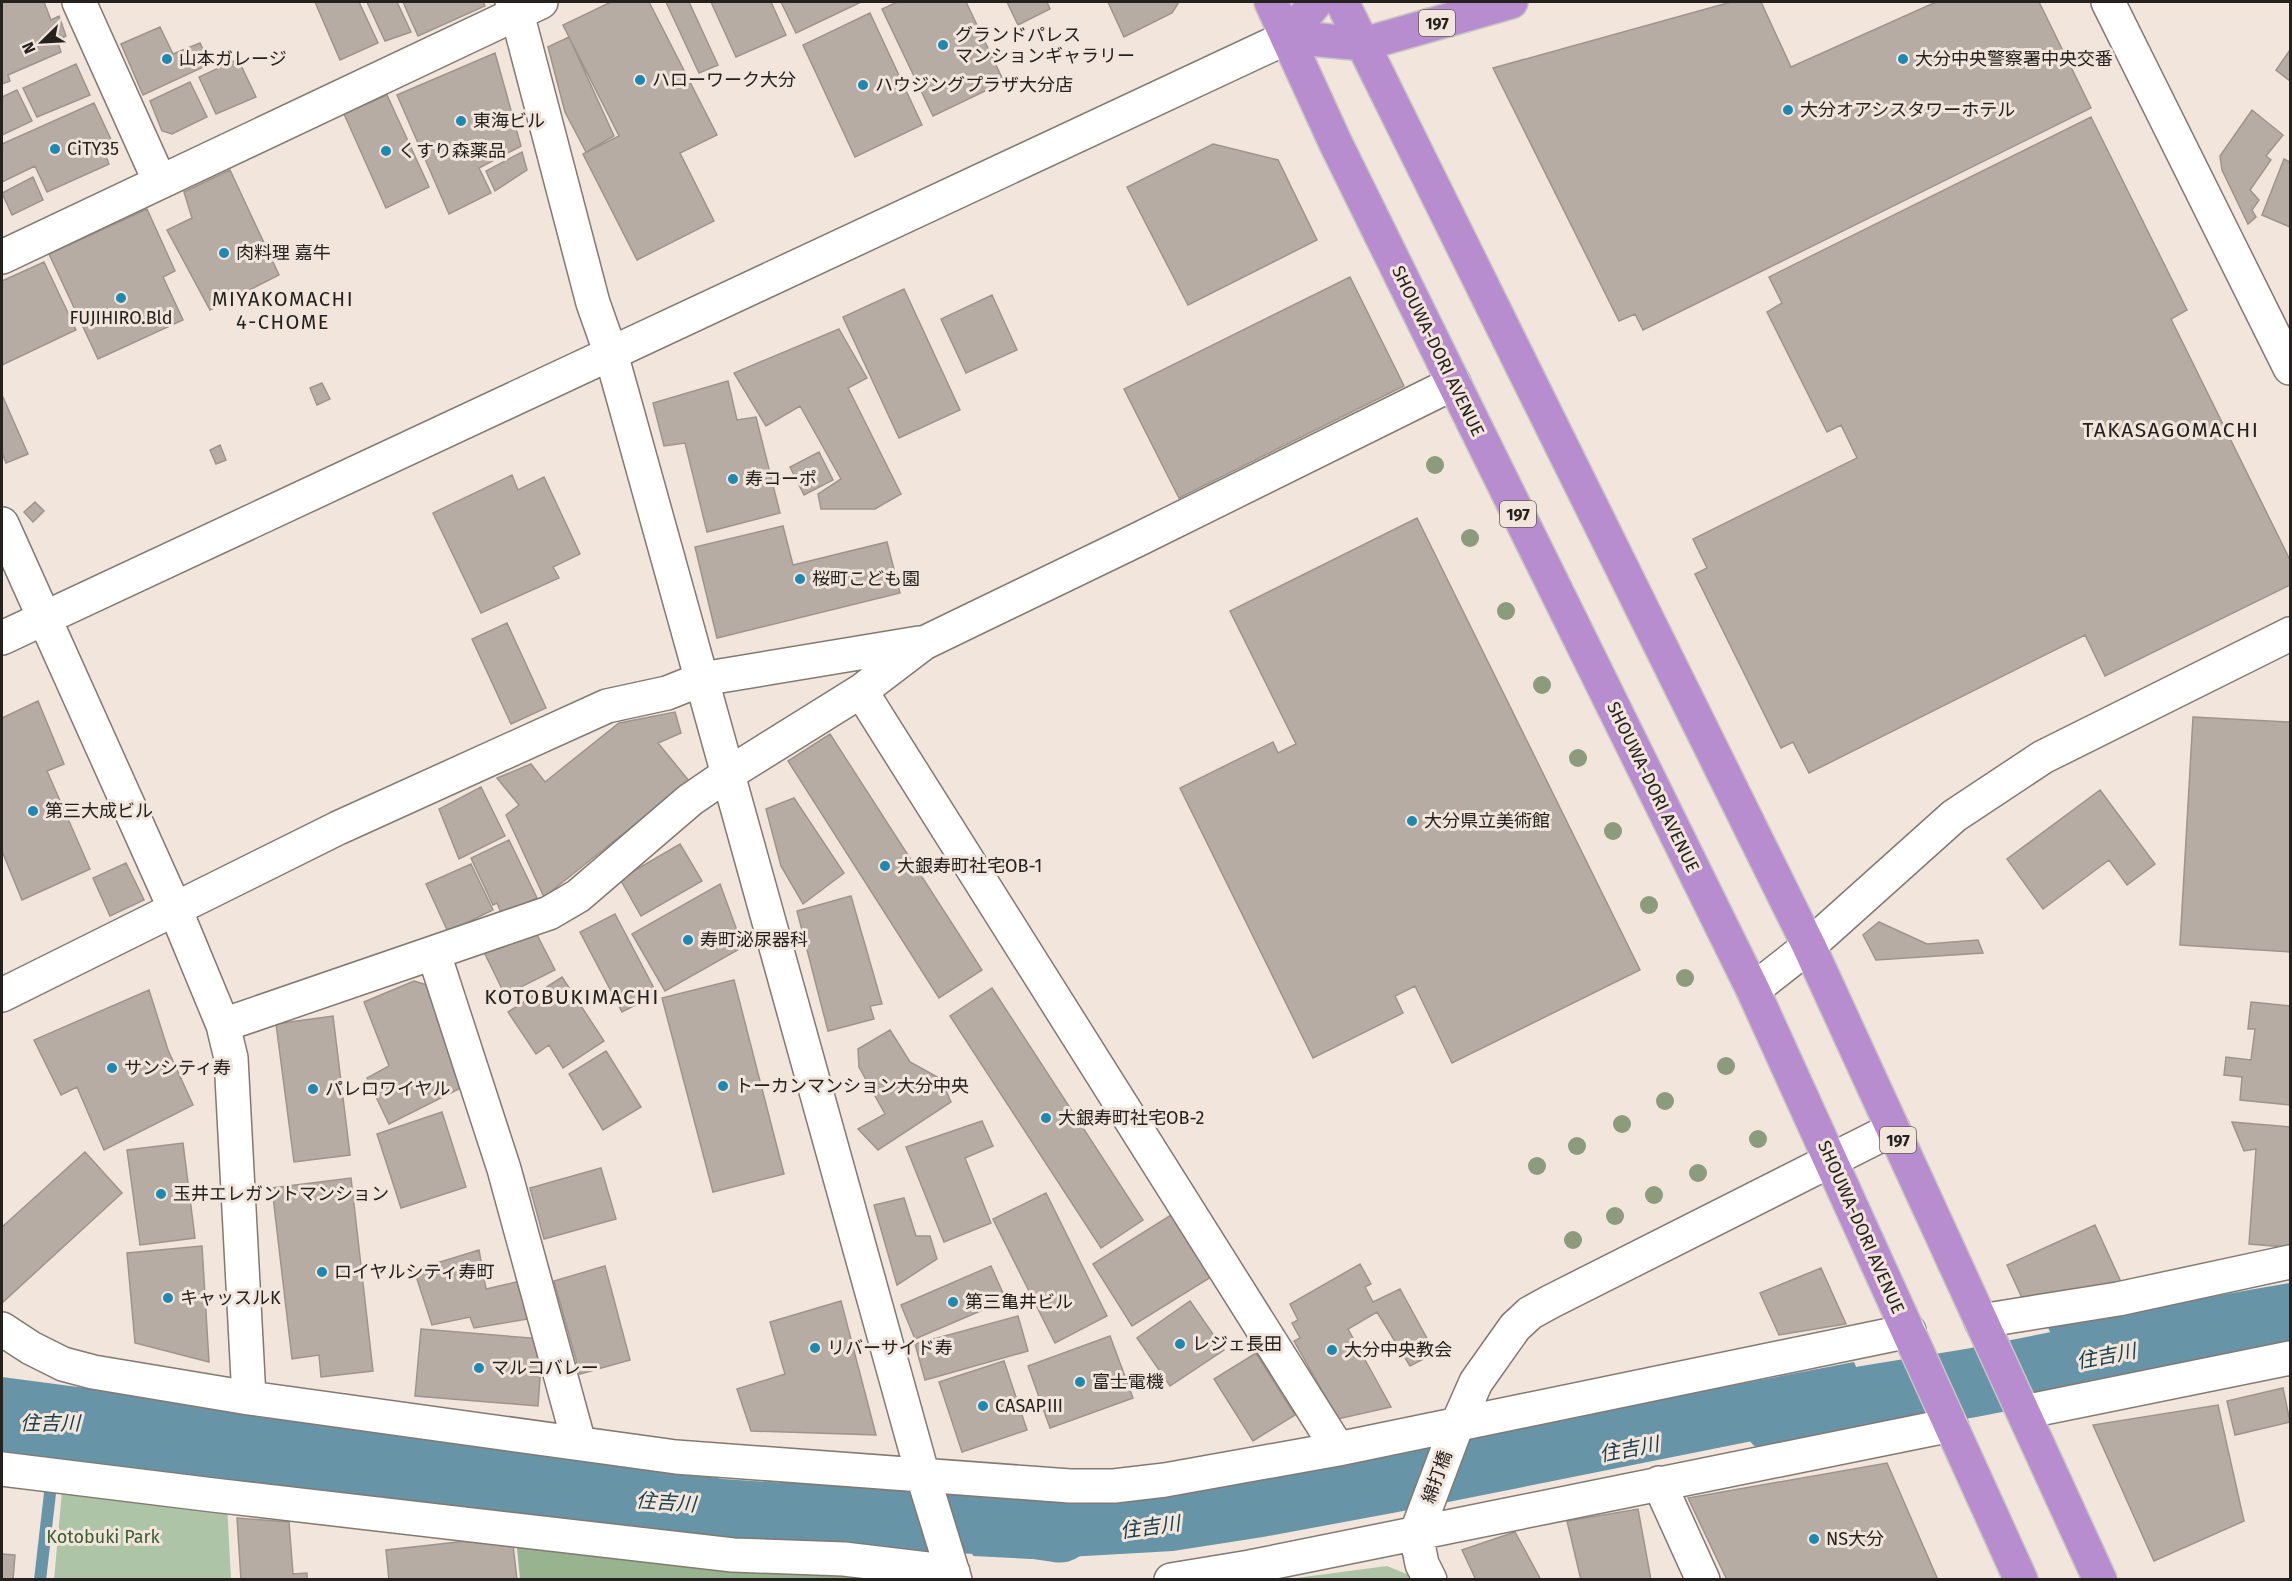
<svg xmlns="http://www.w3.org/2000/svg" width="2292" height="1581" viewBox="0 0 2292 1581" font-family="'Fira Sans','Noto Sans JP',sans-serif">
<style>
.green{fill:#aec4a7}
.forest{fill:#98b390}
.water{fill:#6794a7}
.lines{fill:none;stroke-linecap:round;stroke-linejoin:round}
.stream{stroke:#6794a7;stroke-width:12}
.river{stroke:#6794a7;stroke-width:69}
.building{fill:#b7aca4;stroke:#9f948c;stroke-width:1.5}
.street-casing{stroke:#837970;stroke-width:36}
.secondary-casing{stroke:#837970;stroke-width:36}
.highway-casing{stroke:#c6c5c4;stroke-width:36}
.street{stroke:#fff;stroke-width:33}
.secondary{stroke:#fff;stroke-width:33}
.highway{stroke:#b88dd0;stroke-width:33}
.tree{fill:#8c9b7c}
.poi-dot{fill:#1f88b0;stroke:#f1e5dc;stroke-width:2}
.labels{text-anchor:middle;stroke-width:6;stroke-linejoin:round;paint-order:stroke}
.shield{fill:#f1e5dc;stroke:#625c57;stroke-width:1.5}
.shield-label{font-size:16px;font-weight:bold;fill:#25211e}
.poi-label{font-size:18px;fill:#25211e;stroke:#f1e5dc;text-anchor:start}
.street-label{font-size:18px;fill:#25211e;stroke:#f1e5dc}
.park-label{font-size:18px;fill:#395f2e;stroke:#f1e5dc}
.neighbourhood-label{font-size:20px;letter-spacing:1.5px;fill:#25211e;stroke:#f1e5dc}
.water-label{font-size:20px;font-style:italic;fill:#17404f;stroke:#f1e5dc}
.quarter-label{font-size:21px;letter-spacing:1.5px;fill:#25211e;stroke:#f1e5dc}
</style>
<rect width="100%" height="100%" fill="#f1e5dc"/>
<path class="green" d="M 62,1491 L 227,1504 L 231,1579 L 54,1580 Z
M 1387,1566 L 1409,1575 L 1411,1579 L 1281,1580 Z"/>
<path class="forest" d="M 516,1538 L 906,1579 L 520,1579 Z"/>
<path class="water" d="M 2290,1283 L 2290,1337 L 2196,1356 L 2070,1379 L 2047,1325 Z
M 1854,1362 L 1878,1416 L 1398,1512 L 1263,1537 L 1173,1551 L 1032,1559 L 973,1556 L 959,1492 L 1426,1444 Z
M 2,1377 L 471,1439 L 723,1479 L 890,1490 L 909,1553 L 767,1548 L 2,1457 Z"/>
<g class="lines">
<path class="stream" d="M 40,1580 L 52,1476"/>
<path class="river" d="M 1777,1420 L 1867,1400 L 1971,1383 L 2290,1320
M 804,1512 L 1011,1521 L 1060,1528"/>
</g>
<path class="building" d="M 2,2 L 44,2 L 51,20 L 59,16 L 66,36 L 57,40 L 61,52 L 8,75 L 10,81 L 2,84 Z
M 315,2 L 359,2 L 378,43 L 340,60 Z
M 367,2 L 397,2 L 411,32 L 385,41 Z
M 403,2 L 483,2 L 485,6 L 418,36 Z
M 611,2 L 649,2 L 717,135 L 680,153 L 714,221 L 637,260 L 583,154 L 619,136 L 563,25 Z
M 666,2 L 689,2 L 718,65 L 699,73 Z
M 711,2 L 771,2 L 786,35 L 736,57 Z
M 781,2 L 861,2 L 796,33 Z
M 897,2 L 966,2 L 1004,82 L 933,116 L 882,9 Z
M 1007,2 L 1047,2 L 1050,9 L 1018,25 Z
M 1108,2 L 1179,2 L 1172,13 L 1124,37 Z
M 1731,2 L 1761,2 L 1791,67 L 1936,2 L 2039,2 L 2091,108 L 1643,330 L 1635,314 L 1619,321 L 1493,68 Z
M 870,13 L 922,125 L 855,157 L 803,45 Z
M 160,27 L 173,54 L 200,43 L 210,64 L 143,95 L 121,44 Z
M 569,37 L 614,136 L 586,152 L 565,112 L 548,47 Z
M 2290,50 L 2290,81 L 2276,70 Z
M 495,53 L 521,146 L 479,168 L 491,193 L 449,214 L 397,95 Z
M 238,59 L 256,97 L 216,114 L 199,77 Z
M 76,64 L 90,95 L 37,117 L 23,88 Z
M 190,82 L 207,117 L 172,134 L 162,131 L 150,101 Z
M 17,90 L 32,121 L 2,135 L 2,97 Z
M 387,95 L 429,187 L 386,208 L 344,114 Z
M 94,103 L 114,146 L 104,151 L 109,164 L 47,192 L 35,166 L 2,182 L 2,144 Z
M 2252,110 L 2283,135 L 2266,156 L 2271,160 L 2250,190 L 2259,200 L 2252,210 L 2256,217 L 2248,224 L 2222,170 L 2220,156 Z
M 2091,117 L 2187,310 L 2171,319 L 2290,560 L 2290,585 L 2105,676 L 2085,635 L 1809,773 L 1793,742 L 1781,748 L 1695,574 L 1707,568 L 1693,539 L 1857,458 L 1841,425 L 1827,432 L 1767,312 L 1782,303 L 1769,277 Z
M 1213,144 L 1278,160 L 1317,240 L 1188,305 L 1127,187 Z
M 522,152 L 527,170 L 495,191 L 486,171 Z
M 2284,159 L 2290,162 L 2290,227 L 2262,215 Z
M 230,170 L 279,275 L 210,310 L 167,230 L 192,218 L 184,192 Z
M 33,177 L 43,200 L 12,215 L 2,193 Z
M 147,209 L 175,271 L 163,277 L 183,320 L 98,359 L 49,254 Z
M 44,262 L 76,330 L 2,365 L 2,281 Z
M 1350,277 L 1404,386 L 1179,498 L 1124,389 Z
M 904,289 L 960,410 L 899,438 L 843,317 Z
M 992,295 L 1017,350 L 966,373 L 941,319 Z
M 839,329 L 867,378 L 848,388 L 901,494 L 875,509 L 821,509 L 818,494 L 841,479 L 800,406 L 766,426 L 734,373 Z
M 728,381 L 737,420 L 756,417 L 780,513 L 707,532 L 685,443 L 664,446 L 653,403 Z
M 322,383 L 330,399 L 317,405 L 310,388 Z
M 2,395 L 28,454 L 6,463 L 2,453 Z
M 220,445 L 226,460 L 216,464 L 210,450 Z
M 819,452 L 833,480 L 804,495 L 790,467 Z
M 512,475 L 518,490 L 544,477 L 580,554 L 553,567 L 559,578 L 481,613 L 433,513 Z
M 35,502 L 44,511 L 33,522 L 24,512 Z
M 1417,518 L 1640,970 L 1452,1063 L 1415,986 L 1395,996 L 1403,1013 L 1313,1058 L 1180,788 L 1273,742 L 1278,753 L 1296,744 L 1230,611 Z
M 783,526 L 793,565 L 887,542 L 900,593 L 717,638 L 695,547 Z
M 507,623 L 546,708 L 511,724 L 472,639 Z
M 38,701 L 64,764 L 47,771 L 90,869 L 22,900 L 2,851 L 2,718 Z
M 675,712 L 681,733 L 658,743 L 689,781 L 544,897 L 506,815 L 519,805 L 497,778 L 531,764 L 545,782 L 619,723 Z
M 2193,717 L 2290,722 L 2290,952 L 2180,945 Z
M 830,734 L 982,970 L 939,998 L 788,761 Z
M 481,787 L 505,836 L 459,859 L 439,809 Z
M 2100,790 L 2155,864 L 2127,885 L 2109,860 L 2043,909 L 2007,859 Z
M 794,798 L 844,873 L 803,904 L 781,866 L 766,809 Z
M 509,840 L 537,898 L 502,915 L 497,903 L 493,905 L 471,858 Z
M 680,844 L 702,881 L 641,916 L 620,879 Z
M 126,863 L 144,900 L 110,916 L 93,878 Z
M 471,864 L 493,910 L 448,932 L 426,884 Z
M 720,884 L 743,947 L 665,991 L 632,934 Z
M 851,896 L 882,1004 L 870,1006 L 874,1019 L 828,1031 L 797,911 Z
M 615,914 L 657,994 L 622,1012 L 580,932 Z
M 1879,922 L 1927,944 L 1978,940 L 1983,953 L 1876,960 L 1863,935 Z
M 533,927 L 555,970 L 505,995 L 484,952 Z
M 562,977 L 604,1041 L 563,1068 L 549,1045 L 536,1054 L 508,1012 Z
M 734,980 L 784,1174 L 713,1192 L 662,998 Z
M 414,981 L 434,987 L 469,1084 L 389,1124 L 367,1078 L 389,1066 L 364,1002 Z
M 992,988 L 1143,1220 L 1101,1248 L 950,1016 Z
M 149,990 L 168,1050 L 193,1105 L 104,1150 L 77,1087 L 61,1095 L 34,1040 Z
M 2251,1002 L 2290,1006 L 2290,1105 L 2240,1100 L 2242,1077 L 2224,1075 L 2226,1057 L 2251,1060 L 2255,1029 L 2248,1029 Z
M 333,1016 L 350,1155 L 294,1162 L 276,1024 Z
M 890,1030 L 910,1062 L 941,1079 L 951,1102 L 878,1150 L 858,1129 L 885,1114 L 859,1067 L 858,1049 Z
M 606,1051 L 641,1107 L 603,1130 L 569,1074 Z
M 442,1112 L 466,1187 L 401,1208 L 377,1134 Z
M 982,1121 L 993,1146 L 965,1158 L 991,1223 L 944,1242 L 906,1147 Z
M 2232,1122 L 2290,1127 L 2290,1245 L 2286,1247 L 2249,1244 L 2256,1149 L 2244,1151 Z
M 183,1143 L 195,1238 L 140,1245 L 127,1150 Z
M 85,1152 L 122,1193 L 2,1303 L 2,1227 Z
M 601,1168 L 616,1219 L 544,1239 L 530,1188 Z
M 351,1178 L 373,1371 L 321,1377 L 319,1355 L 292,1359 L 272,1188 Z
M 1046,1193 L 1107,1316 L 1055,1343 L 993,1219 Z
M 904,1198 L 916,1236 L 930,1236 L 937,1259 L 897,1285 L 874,1205 Z
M 1171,1215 L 1211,1277 L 1132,1326 L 1093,1264 Z
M 2095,1225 L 2121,1282 L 2022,1298 L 2007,1265 Z
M 202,1246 L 209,1362 L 135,1343 L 127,1253 Z
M 479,1250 L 486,1289 L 525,1280 L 534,1318 L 474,1328 L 470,1317 L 432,1325 L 414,1270 Z
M 1360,1264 L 1371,1284 L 1365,1287 L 1373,1302 L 1400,1289 L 1435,1353 L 1410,1366 L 1377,1312 L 1348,1329 L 1391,1407 L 1338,1419 L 1294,1341 L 1300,1338 L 1292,1323 L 1298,1320 L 1290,1304 Z
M 605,1266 L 630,1360 L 580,1374 L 554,1281 Z
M 991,1266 L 1006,1300 L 915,1339 L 901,1305 Z
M 1821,1268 L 1846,1324 L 1779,1335 L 1760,1293 Z
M 841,1301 L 876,1435 L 751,1431 L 737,1389 L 785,1374 L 770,1322 Z
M 1190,1301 L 1224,1350 L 1170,1386 L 1137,1338 Z
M 1018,1316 L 1028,1351 L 925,1380 L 915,1344 Z
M 421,1329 L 543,1339 L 538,1406 L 415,1396 Z
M 1110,1336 L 1133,1398 L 1050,1428 L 1028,1366 Z
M 1256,1353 L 1295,1415 L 1253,1441 L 1214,1379 Z
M 1004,1361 L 1027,1430 L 962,1452 L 939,1382 Z
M 2283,1388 L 2290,1422 L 2235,1435 L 2227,1401 Z
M 2218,1405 L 2244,1521 L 2154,1561 L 2093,1425 Z
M 1887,1463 L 1938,1580 L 1727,1580 L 1688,1498 Z
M 1638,1509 L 1651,1580 L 1581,1580 L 1567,1521 Z
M 237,1518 L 289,1522 L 293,1574 L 307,1573 L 307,1580 L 241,1580 Z
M 1515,1532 L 1541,1580 L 1476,1580 L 1462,1550 Z
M 512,1536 L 517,1580 L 389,1580 L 386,1550 Z
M 2,1554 L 15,1555 L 13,1580 L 2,1580 Z"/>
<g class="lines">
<defs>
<path id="street" d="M 79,2 L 160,182
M 512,2 L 517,13 L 593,303 L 611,354 L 622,393 L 923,1476 L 955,1580
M 2,257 L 541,2
M 2,524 L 175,909 L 223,1025 L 231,1058 L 249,1398
M 861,691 L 1338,1449
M 434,954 L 504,1169 L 579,1443
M 2,995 L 338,828 L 607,706 L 667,693 L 702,679 L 919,643
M 223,1025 L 549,913 L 578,896 L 690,800 L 728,774 L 861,691 L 924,643 L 1137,540 L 1454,383
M 1981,1321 L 2118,1299 L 2290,1262
M 2,1329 L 31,1348 L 63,1364 L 93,1372 L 249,1398 L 676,1457 L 1070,1486 L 1114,1486 L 1165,1480 L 1338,1449 L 1909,1331
M 2024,1412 L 2290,1358
M 2,1469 L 213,1495 L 733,1555 L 844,1559 L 953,1572
M 1659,1483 L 1703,1580
M 1171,1580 L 1250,1567 L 1951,1425
M 1430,1580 L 1422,1564 L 1416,1534 L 1457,1425 L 1476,1382 L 1515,1327 L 1530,1313 L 1550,1302 L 1893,1129"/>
<path id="secondary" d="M 2108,2 L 2290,368
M 2,638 L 1288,37
M 1753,990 L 1809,946 L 1954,816 L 2043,757 L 2290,634"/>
<path id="highway" d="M 1271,2 L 1336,144 L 1753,990 L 2021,1580
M 1342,2 L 1809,946 L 2100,1580
M 1288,37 L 1364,44 L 1511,2
M 1288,37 L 1316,2"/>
</defs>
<use href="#street" class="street-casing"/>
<use href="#secondary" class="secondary-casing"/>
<use href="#highway" class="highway-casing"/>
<use href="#street" class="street"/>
<use href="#secondary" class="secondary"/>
<use href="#highway" class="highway"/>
</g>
<g class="tree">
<circle cx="1435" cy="465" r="9"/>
<circle cx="1470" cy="538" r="9"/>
<circle cx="1506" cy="611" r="9"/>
<circle cx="1542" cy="685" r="9"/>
<circle cx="1578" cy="758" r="9"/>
<circle cx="1613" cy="831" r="9"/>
<circle cx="1649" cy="905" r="9"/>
<circle cx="1685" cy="978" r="9"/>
<circle cx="1726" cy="1066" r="9"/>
<circle cx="1665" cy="1101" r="9"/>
<circle cx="1622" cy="1124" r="9"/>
<circle cx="1758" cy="1139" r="9"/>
<circle cx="1577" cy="1146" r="9"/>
<circle cx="1537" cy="1166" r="9"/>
<circle cx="1698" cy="1173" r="9"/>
<circle cx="1654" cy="1195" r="9"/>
<circle cx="1615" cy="1216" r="9"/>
<circle cx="1573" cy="1240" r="9"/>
</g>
<g class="poi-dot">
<circle cx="943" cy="45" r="6"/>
<circle cx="167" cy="59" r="6"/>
<circle cx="1903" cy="59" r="6"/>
<circle cx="640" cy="80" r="6"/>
<circle cx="863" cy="85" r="6"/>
<circle cx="1788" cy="110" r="6"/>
<circle cx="461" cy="121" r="6"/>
<circle cx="55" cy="149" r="6"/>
<circle cx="386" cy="151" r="6"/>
<circle cx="224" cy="253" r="6"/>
<circle cx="121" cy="298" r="6"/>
<circle cx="733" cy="479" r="6"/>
<circle cx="800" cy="579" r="6"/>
<circle cx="33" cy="811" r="6"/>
<circle cx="1412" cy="821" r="6"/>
<circle cx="885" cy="866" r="6"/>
<circle cx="688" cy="940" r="6"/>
<circle cx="112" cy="1068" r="6"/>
<circle cx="723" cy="1086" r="6"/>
<circle cx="313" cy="1089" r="6"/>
<circle cx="1046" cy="1118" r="6"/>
<circle cx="161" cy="1194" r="6"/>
<circle cx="322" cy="1272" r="6"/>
<circle cx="168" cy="1298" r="6"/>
<circle cx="953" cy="1302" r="6"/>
<circle cx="1180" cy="1344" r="6"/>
<circle cx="815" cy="1348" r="6"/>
<circle cx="1332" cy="1350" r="6"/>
<circle cx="479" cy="1368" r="6"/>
<circle cx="1080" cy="1382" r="6"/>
<circle cx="983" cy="1406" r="6"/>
<circle cx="1814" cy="1539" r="6"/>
</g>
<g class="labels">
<g class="shield">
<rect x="1419" y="10" width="36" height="26" rx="4.5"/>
<rect x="1500" y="501" width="36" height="26" rx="4.5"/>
<rect x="1880" y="1127" width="36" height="26" rx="4.5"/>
</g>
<g class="shield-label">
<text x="1437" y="29">197</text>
<text x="1518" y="520">197</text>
<text x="1898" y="1146">197</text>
</g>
<g class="poi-label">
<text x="955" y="41">グランドパレス<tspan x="955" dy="21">マンションギャラリー</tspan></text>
<text x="179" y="65">山本ガレージ</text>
<text x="1915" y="65">大分中央警察署中央交番</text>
<text x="652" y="86">ハローワーク大分</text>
<text x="875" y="91">ハウジングプラザ大分店</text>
<text x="1800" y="116">大分オアシスタワーホテル</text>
<text x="473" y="127">東海ビル</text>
<text x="67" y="155">CiTY35</text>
<text x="398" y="157">くすり森薬品</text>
<text x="236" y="259">肉料理 嘉牛</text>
<text x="121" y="324" text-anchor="middle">FUJIHIRO.Bld</text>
<text x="745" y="485">寿コーポ</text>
<text x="812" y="585">桜町こども園</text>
<text x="45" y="817">第三大成ビル</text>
<text x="1424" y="827">大分県立美術館</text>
<text x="897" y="872">大銀寿町社宅OB-1</text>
<text x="700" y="946">寿町泌尿器科</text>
<text x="124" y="1074">サンシティ寿</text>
<text x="735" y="1092">トーカンマンション大分中央</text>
<text x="325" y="1095">パレロワイヤル</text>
<text x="1058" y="1124">大銀寿町社宅OB-2</text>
<text x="173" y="1200">玉井エレガントマンション</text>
<text x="334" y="1278">ロイヤルシティ寿町</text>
<text x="180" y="1304">キャッスルK</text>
<text x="965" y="1308">第三亀井ビル</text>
<text x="1192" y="1350">レジェ長田</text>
<text x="827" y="1354">リバーサイド寿</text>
<text x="1344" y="1356">大分中央教会</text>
<text x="491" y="1374">マルコバレー</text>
<text x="1092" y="1388">富士電機</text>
<text x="995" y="1412">CASAPⅢ</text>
<text x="1826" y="1545">NS大分</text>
</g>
<g class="street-label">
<text transform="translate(1438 351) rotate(64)" y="6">SHOUWA-DORI AVENUE</text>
<text transform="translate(1653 787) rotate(64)" y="6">SHOUWA-DORI AVENUE</text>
<text transform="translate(1861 1227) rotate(66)" y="6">SHOUWA-DORI AVENUE</text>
<text transform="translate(1437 1477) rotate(-70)" y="6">綿打橋</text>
</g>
<g class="park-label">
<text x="103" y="1543">Kotobuki Park</text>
</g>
<g class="neighbourhood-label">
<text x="283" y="306">MIYAKOMACHI<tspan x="283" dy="23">4-CHOME</tspan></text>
</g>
<g class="water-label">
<text transform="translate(2106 1356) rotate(-11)" y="7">住吉川</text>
<text x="50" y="1430">住吉川</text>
<text transform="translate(1629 1449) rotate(-11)" y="7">住吉川</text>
<text transform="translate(666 1502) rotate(4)" y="7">住吉川</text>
<text transform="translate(1150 1527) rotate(-8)" y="7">住吉川</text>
</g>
<g class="quarter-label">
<text x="2171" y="437">TAKASAGOMACHI</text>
<text x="572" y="1004">KOTOBUKIMACHI</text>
</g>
</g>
<rect width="2292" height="1581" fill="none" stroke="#25211e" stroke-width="6"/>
<g transform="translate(42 42) rotate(246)" stroke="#f1e5dc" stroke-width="4.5" paint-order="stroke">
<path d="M0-4.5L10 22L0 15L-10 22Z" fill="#25211e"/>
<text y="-9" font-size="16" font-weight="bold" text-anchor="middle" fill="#25211e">N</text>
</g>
</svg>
